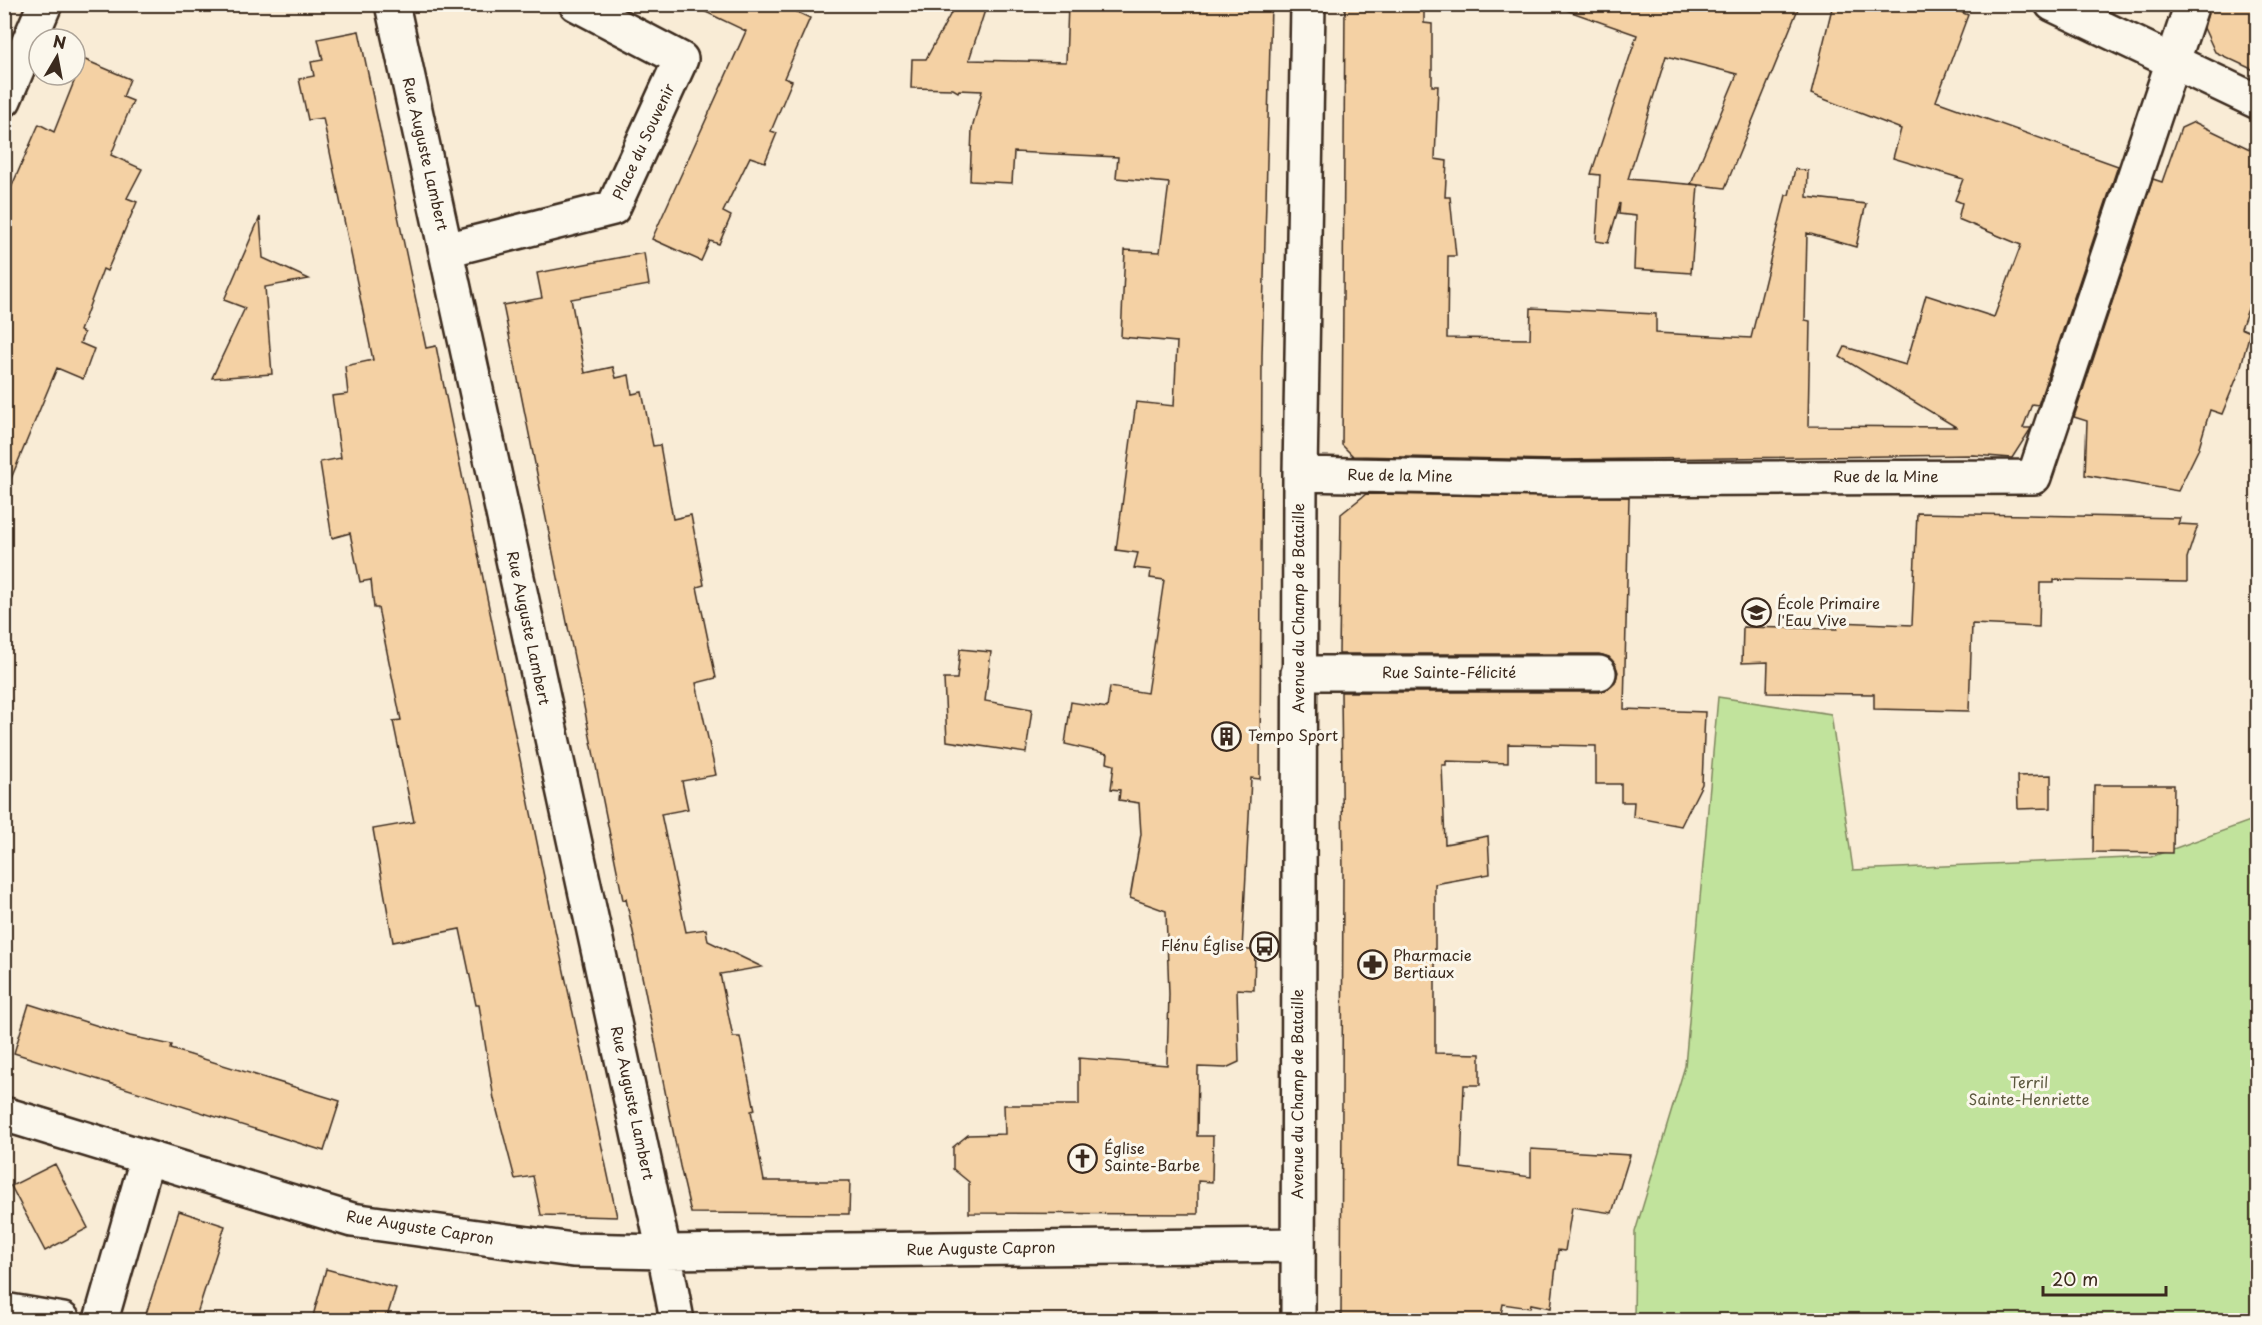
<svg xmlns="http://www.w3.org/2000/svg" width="2262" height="1325" viewBox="0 0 2262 1325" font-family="'Playpen Sans',sans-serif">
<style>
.green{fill:#c1e39c;stroke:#7e865d;stroke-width:1.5}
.building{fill:#f4d1a4;stroke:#3b2a1e;stroke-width:1.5}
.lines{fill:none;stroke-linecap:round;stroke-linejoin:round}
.minor-casing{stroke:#3b2a1e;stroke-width:38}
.minor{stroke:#fbf7ec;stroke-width:33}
.labels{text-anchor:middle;stroke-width:6;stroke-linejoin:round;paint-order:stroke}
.street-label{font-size:15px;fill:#3b2a1e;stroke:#fbf7ec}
.poi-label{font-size:15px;fill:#3b2a1e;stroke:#fbf7ec;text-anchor:start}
.park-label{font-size:15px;fill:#5c583e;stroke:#fbf7ec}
</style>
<rect width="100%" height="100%" fill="#f9ecd6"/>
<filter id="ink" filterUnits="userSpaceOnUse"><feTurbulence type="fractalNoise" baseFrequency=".0167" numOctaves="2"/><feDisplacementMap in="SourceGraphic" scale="12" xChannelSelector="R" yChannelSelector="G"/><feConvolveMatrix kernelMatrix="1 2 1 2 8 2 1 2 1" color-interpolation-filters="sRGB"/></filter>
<g filter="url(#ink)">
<path class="green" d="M 1718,697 L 1831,714 L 1853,870 L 2151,857 L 2253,820 L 2257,812 L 2257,1320 L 1634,1320 L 1635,1232 L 1685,1066 Z"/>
<path class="building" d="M 689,4 L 780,4 L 810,18 L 784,78 L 792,81 L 771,131 L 777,133 L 765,162 L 750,157 L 723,212 L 731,216 L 719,244 L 710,241 L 701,261 L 652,239 L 746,31 Z
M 956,4 L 987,4 L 969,60 L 1066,62 L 1068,4 L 1271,4 L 1262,356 L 1260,779 L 1251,778 L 1242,950 L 1255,950 L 1254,990 L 1237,989 L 1239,1062 L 1226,1068 L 1198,1067 L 1197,1136 L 1213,1136 L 1212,1182 L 1198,1181 L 1198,1214 L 969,1213 L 969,1182 L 953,1169 L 953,1147 L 968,1135 L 1005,1134 L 1004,1105 L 1079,1105 L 1079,1058 L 1167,1065 L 1169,994 L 1166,911 L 1130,898 L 1141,834 L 1139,803 L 1119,800 L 1120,790 L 1111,789 L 1114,765 L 1107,763 L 1108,754 L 1065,744 L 1071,702 L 1107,708 L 1110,687 L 1147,693 L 1164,580 L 1150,578 L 1151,570 L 1134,568 L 1138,553 L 1116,550 L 1136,402 L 1174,406 L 1177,342 L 1121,337 L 1125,250 L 1160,252 L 1169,183 L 1116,178 L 1118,157 L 1014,152 L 1012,183 L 970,181 L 972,129 L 982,91 L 959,90 L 958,92 L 953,89 L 911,88 L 912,59 L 926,59 Z
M 1345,4 L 1424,4 L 1424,23 L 1432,24 L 1432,86 L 1438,86 L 1435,159 L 1447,161 L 1445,197 L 1450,197 L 1456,256 L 1448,256 L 1447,338 L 1530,339 L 1531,308 L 1656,314 L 1656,333 L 1751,338 L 1786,195 L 1789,195 L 1795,169 L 1808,171 L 1807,197 L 1866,204 L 1856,247 L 1807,233 L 1805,320 L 1810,321 L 1808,426 L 1956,427 L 1840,357 L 1845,347 L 1906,365 L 1926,295 L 1994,317 L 2021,245 L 1958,219 L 1962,203 L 1955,200 L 1963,179 L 1893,158 L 1901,129 L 1811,94 L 1833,4 L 1942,4 L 1968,15 L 1936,101 L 2118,166 L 2038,405 L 2032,404 L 2023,428 L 2031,428 L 2030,430 L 2012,458 L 1974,455 L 1557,460 L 1353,456 L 1342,445 Z
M 1563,4 L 1800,4 L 1725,188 L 1691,184 L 1737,74 L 1666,56 L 1628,179 L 1698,185 L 1691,273 L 1634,269 L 1636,216 L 1619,214 L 1620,203 L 1608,243 L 1596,241 L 1600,175 L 1591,174 L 1637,35 L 1563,9 Z
M 2210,4 L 2258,4 L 2258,72 L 2215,52 L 2204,28 Z
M 359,31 L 426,348 L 436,346 L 442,377 L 551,911 L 617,1217 L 541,1215 L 533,1176 L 515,1179 L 494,1099 L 479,1005 L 476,1005 L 460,929 L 393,942 L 373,829 L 414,822 L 393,721 L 401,720 L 378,608 L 374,608 L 371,580 L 360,582 L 350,533 L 332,538 L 320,462 L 341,458 L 332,396 L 348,394 L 345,366 L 373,360 L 323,118 L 308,120 L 299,79 L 314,76 L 311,62 L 323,60 L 318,39 Z
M 83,59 L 130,79 L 123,97 L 133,101 L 111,155 L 142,169 L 127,198 L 137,202 L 107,271 L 103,269 L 80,331 L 84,333 L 80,343 L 94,349 L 83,379 L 57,368 L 5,493 L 4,204 L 39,124 L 54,132 Z
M 2194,122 L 2258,153 L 2258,282 L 2241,328 L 2250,332 L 2240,370 L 2222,414 L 2210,410 L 2198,450 L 2178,491 L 2085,475 L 2087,421 L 2074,417 L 2153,179 L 2162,182 L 2181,128 Z
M 260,217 L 263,258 L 309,279 L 265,287 L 272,374 L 212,378 L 245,308 L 224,300 Z
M 644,253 L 649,285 L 571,299 L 585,373 L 613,367 L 616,378 L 629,375 L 632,394 L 642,392 L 653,446 L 660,445 L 673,519 L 691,515 L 704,585 L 697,587 L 716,678 L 696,683 L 716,775 L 682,781 L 688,809 L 661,814 L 686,932 L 706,929 L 708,941 L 762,967 L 720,974 L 733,1037 L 740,1037 L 755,1110 L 751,1111 L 764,1181 L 850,1181 L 849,1214 L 691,1213 L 680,1166 L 637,951 L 626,899 L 623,900 L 503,305 L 542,298 L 537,273 Z
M 1366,494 L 1629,497 L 1624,709 L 1705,712 L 1702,784 L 1681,826 L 1633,817 L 1634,802 L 1621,802 L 1621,784 L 1596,784 L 1596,746 L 1508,744 L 1508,763 L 1446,761 L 1446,765 L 1442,765 L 1445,844 L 1488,836 L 1490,874 L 1435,884 L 1435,1053 L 1480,1054 L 1480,1085 L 1464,1085 L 1461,1168 L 1531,1177 L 1531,1149 L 1630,1155 L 1612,1213 L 1572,1207 L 1565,1251 L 1558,1250 L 1551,1308 L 1531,1304 L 1530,1308 L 1503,1304 L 1500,1320 L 1341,1320 L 1343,875 L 1341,692 L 1599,692 L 1608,689 L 1615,683 L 1618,672 L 1615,664 L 1609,657 L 1599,654 L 1339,654 L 1341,514 Z
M 1917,513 L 2180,518 L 2178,524 L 2198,525 L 2187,558 L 2187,582 L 2054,580 L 2054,583 L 2040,583 L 2039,627 L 1972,624 L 1969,711 L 1874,709 L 1874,694 L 1767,693 L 1768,662 L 1742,663 L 1743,627 L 1837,629 L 1838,622 L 1912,625 Z
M 960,649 L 991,652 L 985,701 L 1032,709 L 1026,753 L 947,741 L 944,679 L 957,679 Z
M 2051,775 L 2051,808 L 2018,809 L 2017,776 Z
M 2094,785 L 2174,785 L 2173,853 L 2093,852 Z
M 29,1004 L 130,1036 L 172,1045 L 171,1049 L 340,1101 L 324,1151 L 14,1053 Z
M 55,1164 L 88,1228 L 45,1251 L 11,1186 Z
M 179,1211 L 225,1226 L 195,1320 L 169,1320 L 146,1314 Z
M 326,1269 L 396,1288 L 386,1320 L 330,1320 L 313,1316 Z"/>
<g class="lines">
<defs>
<path id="minor" d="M 392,4 L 664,1252 L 677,1320
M 2052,4 L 2258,102
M 4,100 L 45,4
M 446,250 L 613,208 L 681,59 L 576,4
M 1300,474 L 1557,479 L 2034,477 L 2192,4
M 1298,673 L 1599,673
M 4,1114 L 352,1220 L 573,1250 L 664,1252 L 1298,1245
M 4,1310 L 63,1320
M 101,1320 L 147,1159
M 1298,1320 L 1300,474 L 1308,4"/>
</defs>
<use href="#minor" class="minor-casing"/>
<use href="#minor" class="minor"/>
</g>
</g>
<defs>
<symbol id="school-ring" viewBox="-11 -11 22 22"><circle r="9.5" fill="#fbf7ec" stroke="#3b2a1e" stroke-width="1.5"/><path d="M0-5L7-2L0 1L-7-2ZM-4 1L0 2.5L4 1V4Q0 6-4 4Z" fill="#3b2a1e"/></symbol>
<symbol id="building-ring" viewBox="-11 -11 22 22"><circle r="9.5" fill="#fbf7ec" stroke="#3b2a1e" stroke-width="1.5"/><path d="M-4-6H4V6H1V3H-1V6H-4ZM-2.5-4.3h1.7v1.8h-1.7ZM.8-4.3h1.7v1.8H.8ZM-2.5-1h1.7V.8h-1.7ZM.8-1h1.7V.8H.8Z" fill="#3b2a1e"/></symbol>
<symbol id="bus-ring" viewBox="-11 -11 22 22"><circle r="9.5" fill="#fbf7ec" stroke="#3b2a1e" stroke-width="1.5"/><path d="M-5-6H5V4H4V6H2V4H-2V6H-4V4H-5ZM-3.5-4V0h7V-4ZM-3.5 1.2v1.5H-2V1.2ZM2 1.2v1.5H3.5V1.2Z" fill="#3b2a1e"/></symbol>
<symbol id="pharmacy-ring" viewBox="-11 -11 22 22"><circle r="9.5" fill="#fbf7ec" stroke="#3b2a1e" stroke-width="1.5"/><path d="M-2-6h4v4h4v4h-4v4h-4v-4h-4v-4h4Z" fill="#3b2a1e"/></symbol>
<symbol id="church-ring" viewBox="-11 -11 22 22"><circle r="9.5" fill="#fbf7ec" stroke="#3b2a1e" stroke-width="1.5"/><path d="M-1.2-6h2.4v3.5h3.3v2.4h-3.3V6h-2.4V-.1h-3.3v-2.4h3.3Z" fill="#3b2a1e"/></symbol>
</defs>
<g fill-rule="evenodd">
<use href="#school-ring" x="1740" y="596" width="33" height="33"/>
<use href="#building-ring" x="1210" y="720" width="33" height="33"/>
<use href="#bus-ring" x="1248" y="930" width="33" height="33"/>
<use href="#pharmacy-ring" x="1356" y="948" width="33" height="33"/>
<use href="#church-ring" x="1066" y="1142" width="33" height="33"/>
</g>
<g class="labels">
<g class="street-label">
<text transform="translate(644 142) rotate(-65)" y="5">Place du Souvenir</text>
<text transform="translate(425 154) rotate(77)" y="5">Rue Auguste Lambert</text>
<text transform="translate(1400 476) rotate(1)" y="5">Rue de la Mine</text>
<text x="1886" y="482">Rue de la Mine</text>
<text transform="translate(1299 608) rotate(-90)" y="5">Avenue du Champ de Bataille</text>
<text transform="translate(528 628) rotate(78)" y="5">Rue Auguste Lambert</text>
<text x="1449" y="678">Rue Sainte-Félicité</text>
<text transform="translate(1298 1094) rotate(-90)" y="5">Avenue du Champ de Bataille</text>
<text transform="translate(632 1103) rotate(78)" y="5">Rue Auguste Lambert</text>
<text transform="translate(420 1228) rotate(9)" y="5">Rue Auguste Capron</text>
<text transform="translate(981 1249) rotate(-1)" y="5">Rue Auguste Capron</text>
</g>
<g class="poi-label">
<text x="1777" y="609">École Primaire<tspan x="1777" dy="17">l'Eau Vive</tspan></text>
<text x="1248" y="741">Tempo Sport</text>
<text x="1244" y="951" text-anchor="end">Flénu Église</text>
<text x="1393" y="961">Pharmacie<tspan x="1393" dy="17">Bertiaux</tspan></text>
<text x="1104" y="1154">Église<tspan x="1104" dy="17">Sainte-Barbe</tspan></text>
</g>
<g class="park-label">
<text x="2029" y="1088">Terril<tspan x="2029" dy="17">Sainte-Henriette</tspan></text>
</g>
</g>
<rect width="2262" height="1325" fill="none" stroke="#fbf7ec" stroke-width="24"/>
<rect x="12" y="12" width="2238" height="1301" fill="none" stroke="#3b2a1e" stroke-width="2" filter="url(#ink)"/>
<g transform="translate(57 57) rotate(10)"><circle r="28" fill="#fbf7ec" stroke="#aea59a" stroke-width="1.5"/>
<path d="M0-4.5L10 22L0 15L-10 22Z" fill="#3b2a1e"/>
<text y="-9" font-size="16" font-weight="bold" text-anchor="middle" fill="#3b2a1e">N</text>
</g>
<path d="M2043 1286v9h123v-9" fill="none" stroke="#3b2a1e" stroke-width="3"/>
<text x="2052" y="1286" font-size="18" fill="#3b2a1e" stroke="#fbf7ec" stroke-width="4.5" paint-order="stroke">20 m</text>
</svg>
